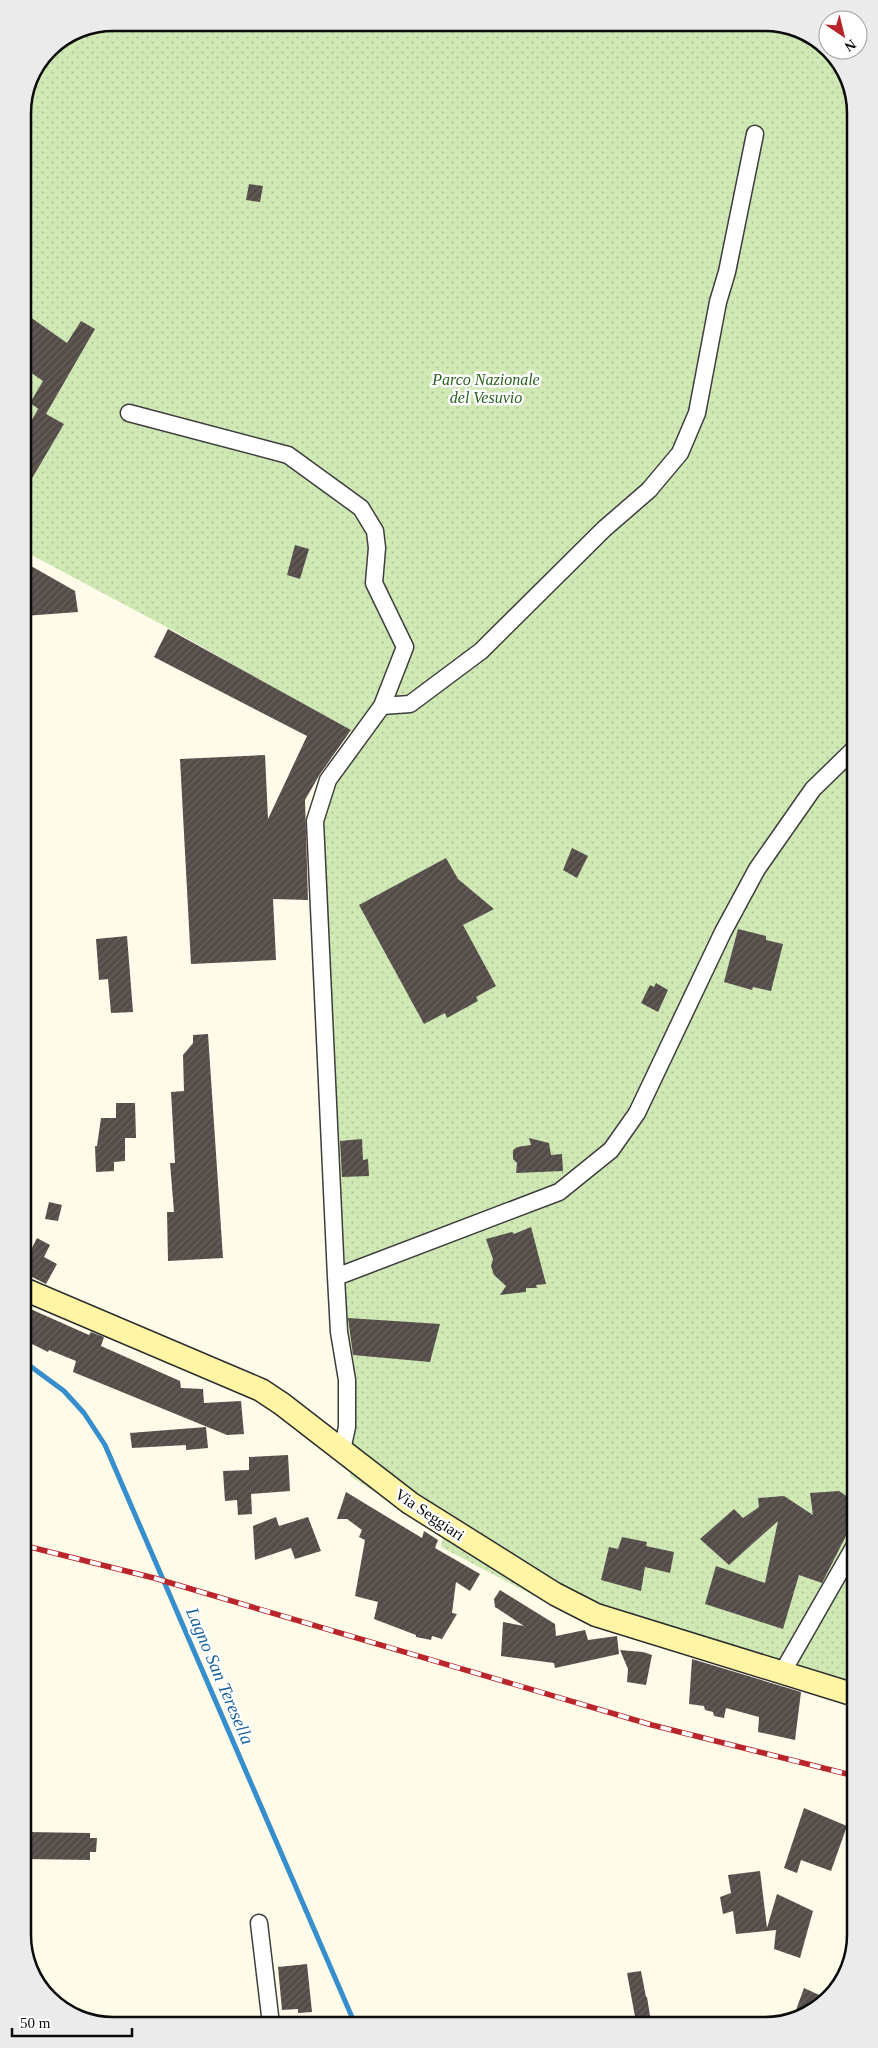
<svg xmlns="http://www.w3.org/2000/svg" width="878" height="2048" viewBox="0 0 878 2048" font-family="'Times New Roman',serif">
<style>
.park{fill:url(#park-dots)}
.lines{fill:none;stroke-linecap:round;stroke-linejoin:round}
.stream{stroke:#368fcc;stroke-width:5}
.building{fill:url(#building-hatch)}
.street-casing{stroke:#3e3e3e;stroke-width:19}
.secondary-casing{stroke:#2d2d2d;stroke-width:25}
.street{stroke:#fff;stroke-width:16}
.secondary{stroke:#fff5a4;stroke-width:22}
.rail-casing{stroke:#ba252b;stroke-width:5.5}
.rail{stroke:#fff;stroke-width:4;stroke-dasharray:11;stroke-linecap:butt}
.labels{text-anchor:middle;stroke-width:5;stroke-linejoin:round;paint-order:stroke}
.park-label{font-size:16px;font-style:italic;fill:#2a621d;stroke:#fff}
.street-label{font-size:16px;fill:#0b0b0b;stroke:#fff}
.water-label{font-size:18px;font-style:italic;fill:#16609b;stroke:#fff}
.rim{fill:none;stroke:#0b0b0b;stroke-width:2.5}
</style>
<defs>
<pattern id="park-dots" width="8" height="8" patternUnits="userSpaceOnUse" patternTransform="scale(1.25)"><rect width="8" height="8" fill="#cfe8b4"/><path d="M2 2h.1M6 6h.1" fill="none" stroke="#b0c699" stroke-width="1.8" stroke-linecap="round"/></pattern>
<pattern id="building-hatch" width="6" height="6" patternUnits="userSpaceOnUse" patternTransform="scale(1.25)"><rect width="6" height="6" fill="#544c48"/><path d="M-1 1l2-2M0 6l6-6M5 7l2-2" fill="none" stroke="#68615e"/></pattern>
</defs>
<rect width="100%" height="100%" fill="#fffbe9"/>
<path class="park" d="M 113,23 L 771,23 L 820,41 L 851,84 L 855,1704 L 584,1622 L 441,1547 L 443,1536 L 350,1476 L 352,1404 L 337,1273 L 315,801 L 359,736 L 174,631 L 24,551 L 23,107 L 49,49 L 79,29 Z"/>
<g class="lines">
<path class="stream" d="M 26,1363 L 64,1391 L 84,1413 L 105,1445 L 355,2024"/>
</g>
<path class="building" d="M 249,184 L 263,186 L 260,202 L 246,200 Z
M 23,312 L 67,343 L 81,321 L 95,329 L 46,414 L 64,424 L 24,492 L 24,434 L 38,409 L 40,410 L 30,403 L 43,381 L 23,367 Z
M 295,545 L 309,549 L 300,579 L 287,575 Z
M 24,562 L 75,591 L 78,612 L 24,616 Z
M 168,629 L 351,730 L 320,774 L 305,800 L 308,900 L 273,899 L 276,960 L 191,964 L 180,759 L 265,755 L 268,819 L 307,736 L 154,657 Z
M 572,848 L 588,856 L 577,878 L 563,870 Z
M 446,858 L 458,879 L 494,909 L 463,925 L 496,986 L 476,997 L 478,1001 L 447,1018 L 445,1013 L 424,1024 L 359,905 Z
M 738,929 L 766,936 L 766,940 L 783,944 L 771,991 L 753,987 L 752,990 L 724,982 Z
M 127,936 L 133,1012 L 111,1013 L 108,979 L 99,980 L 96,939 Z
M 656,983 L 668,990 L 658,1012 L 641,1003 L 650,985 L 654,987 Z
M 208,1034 L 223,1258 L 168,1261 L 167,1212 L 174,1212 L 170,1163 L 175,1163 L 171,1092 L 184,1091 L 183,1055 L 193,1043 L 193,1035 Z
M 116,1103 L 135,1103 L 136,1138 L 125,1138 L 125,1161 L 114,1162 L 114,1171 L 96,1172 L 95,1146 L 97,1146 L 101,1118 L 116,1118 Z
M 529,1138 L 549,1143 L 551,1155 L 562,1154 L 563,1171 L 516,1173 L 517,1163 L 513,1159 L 513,1150 L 517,1147 L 531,1145 Z
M 362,1139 L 363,1160 L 368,1159 L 369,1176 L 342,1177 L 340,1141 Z
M 49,1202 L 62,1205 L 58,1221 L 45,1219 Z
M 531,1227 L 546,1284 L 536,1285 L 537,1288 L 526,1288 L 526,1292 L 500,1295 L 506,1286 L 494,1275 L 491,1266 L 493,1259 L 486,1239 L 512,1232 L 514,1234 Z
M 37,1238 L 50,1245 L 44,1257 L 57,1264 L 46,1284 L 26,1274 L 26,1260 Z
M 26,1307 L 89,1335 L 91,1332 L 104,1337 L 101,1346 L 180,1381 L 181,1388 L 203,1389 L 204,1403 L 241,1401 L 244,1434 L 227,1435 L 73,1372 L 76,1361 L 49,1350 L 48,1352 L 26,1341 Z
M 348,1318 L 440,1324 L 430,1362 L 353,1355 Z
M 206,1427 L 208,1448 L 186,1450 L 186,1445 L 132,1448 L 130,1433 Z
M 288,1455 L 290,1491 L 251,1494 L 252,1514 L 238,1515 L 237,1500 L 225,1501 L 223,1471 L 249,1470 L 249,1457 Z
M 839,1491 L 854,1501 L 854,1521 L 852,1529 L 850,1528 L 822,1583 L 799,1575 L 783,1629 L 705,1604 L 716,1566 L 765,1583 L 778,1521 L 729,1565 L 700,1539 L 734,1509 L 743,1518 L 759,1507 L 758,1498 L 784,1496 L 813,1515 L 810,1493 Z
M 346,1492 L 422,1538 L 424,1531 L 438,1540 L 435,1548 L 480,1574 L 470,1591 L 456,1582 L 452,1613 L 457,1614 L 442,1639 L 432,1636 L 431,1640 L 416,1637 L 416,1635 L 374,1619 L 378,1602 L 355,1596 L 365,1540 L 359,1537 L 362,1530 L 347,1519 L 337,1519 Z
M 276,1517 L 279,1526 L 308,1517 L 321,1551 L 295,1559 L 291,1548 L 255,1560 L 253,1526 Z
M 622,1537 L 647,1542 L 646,1546 L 674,1552 L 670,1573 L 645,1567 L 641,1591 L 601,1580 L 609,1547 L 618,1549 Z
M 500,1590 L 555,1624 L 556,1636 L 585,1630 L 588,1640 L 617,1636 L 619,1654 L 555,1668 L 554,1663 L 501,1656 L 503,1622 L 524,1626 L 495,1607 L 494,1599 Z
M 620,1650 L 643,1652 L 652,1655 L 646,1685 L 627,1682 L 628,1669 Z
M 692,1659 L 801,1692 L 795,1740 L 758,1732 L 759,1717 L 726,1708 L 724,1718 L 714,1716 L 713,1712 L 705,1710 L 704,1706 L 689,1704 Z
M 804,1808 L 847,1826 L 831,1871 L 801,1860 L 797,1873 L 784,1868 Z
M 27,1832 L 90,1833 L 90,1838 L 97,1838 L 96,1852 L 90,1852 L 90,1860 L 27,1859 Z
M 760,1871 L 767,1928 L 777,1894 L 813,1911 L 800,1958 L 774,1949 L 776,1930 L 736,1934 L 733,1911 L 723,1914 L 720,1897 L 731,1893 L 728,1875 Z
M 307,1964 L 312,2012 L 298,2013 L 298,2009 L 282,2010 L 278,1967 Z
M 641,1971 L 646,1997 L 647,1997 L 651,2022 L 636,2022 L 627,1973 Z
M 804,1988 L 826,1998 L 792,2021 Z"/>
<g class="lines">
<defs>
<path id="street" d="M 129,413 L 288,455 L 361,508 L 375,531 L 377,548 L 374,583 L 405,647 L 382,706 L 328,780 L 315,821 L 336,1277 L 339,1332 L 347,1380 L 347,1427 L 342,1450
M 382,706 L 410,704 L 481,651 L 604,529 L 649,490 L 680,453 L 697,413 L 718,302 L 727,272 L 755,134
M 336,1277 L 559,1192 L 611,1150 L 637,1113 L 723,932 L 757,869 L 813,789 L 852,751
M 782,1673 L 854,1547
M 259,1923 L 271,2024"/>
<path id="secondary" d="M 26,1290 L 261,1390 L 282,1404 L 410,1503 L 555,1594 L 596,1615 L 855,1695"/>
</defs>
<use href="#street" class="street-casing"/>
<use href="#secondary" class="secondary-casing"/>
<use href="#street" class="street"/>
<use href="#secondary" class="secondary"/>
<defs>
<path id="rail" d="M 26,1546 L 154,1578 L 652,1725 L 855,1776"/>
</defs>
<use href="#rail" class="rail-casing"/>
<use href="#rail" class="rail"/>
</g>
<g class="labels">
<g class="park-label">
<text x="486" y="385">Parco Nazionale<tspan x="486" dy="18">del Vesuvio</tspan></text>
</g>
<g class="street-label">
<text transform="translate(430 1514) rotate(34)" y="6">Via Seggiari</text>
</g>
<g class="water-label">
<text transform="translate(220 1676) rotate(67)" y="6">Lagno San Teresella</text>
</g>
</g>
<path d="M0 0H878V2048H0ZM113 31H765A82 82 0 0 1 847 113V1935A82 82 0 0 1 765 2017H113A82 82 0 0 1 31 1935V113A82 82 0 0 1 113 31Z" fill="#ebebeb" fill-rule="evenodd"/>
<path class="rim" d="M113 31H765A82 82 0 0 1 847 113V1935A82 82 0 0 1 765 2017H113A82 82 0 0 1 31 1935V113A82 82 0 0 1 113 31Z"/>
<g transform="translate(843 35) rotate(145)"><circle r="24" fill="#ffffff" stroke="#9d9d9d"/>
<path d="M0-4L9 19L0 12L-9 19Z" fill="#ba252b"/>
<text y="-8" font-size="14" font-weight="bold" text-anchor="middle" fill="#0b0b0b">N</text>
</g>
<path d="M12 2028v8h120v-8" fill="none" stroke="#0b0b0b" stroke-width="2.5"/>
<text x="20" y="2028" font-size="15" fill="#0b0b0b" stroke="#ffffff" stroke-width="4" paint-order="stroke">50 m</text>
</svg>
